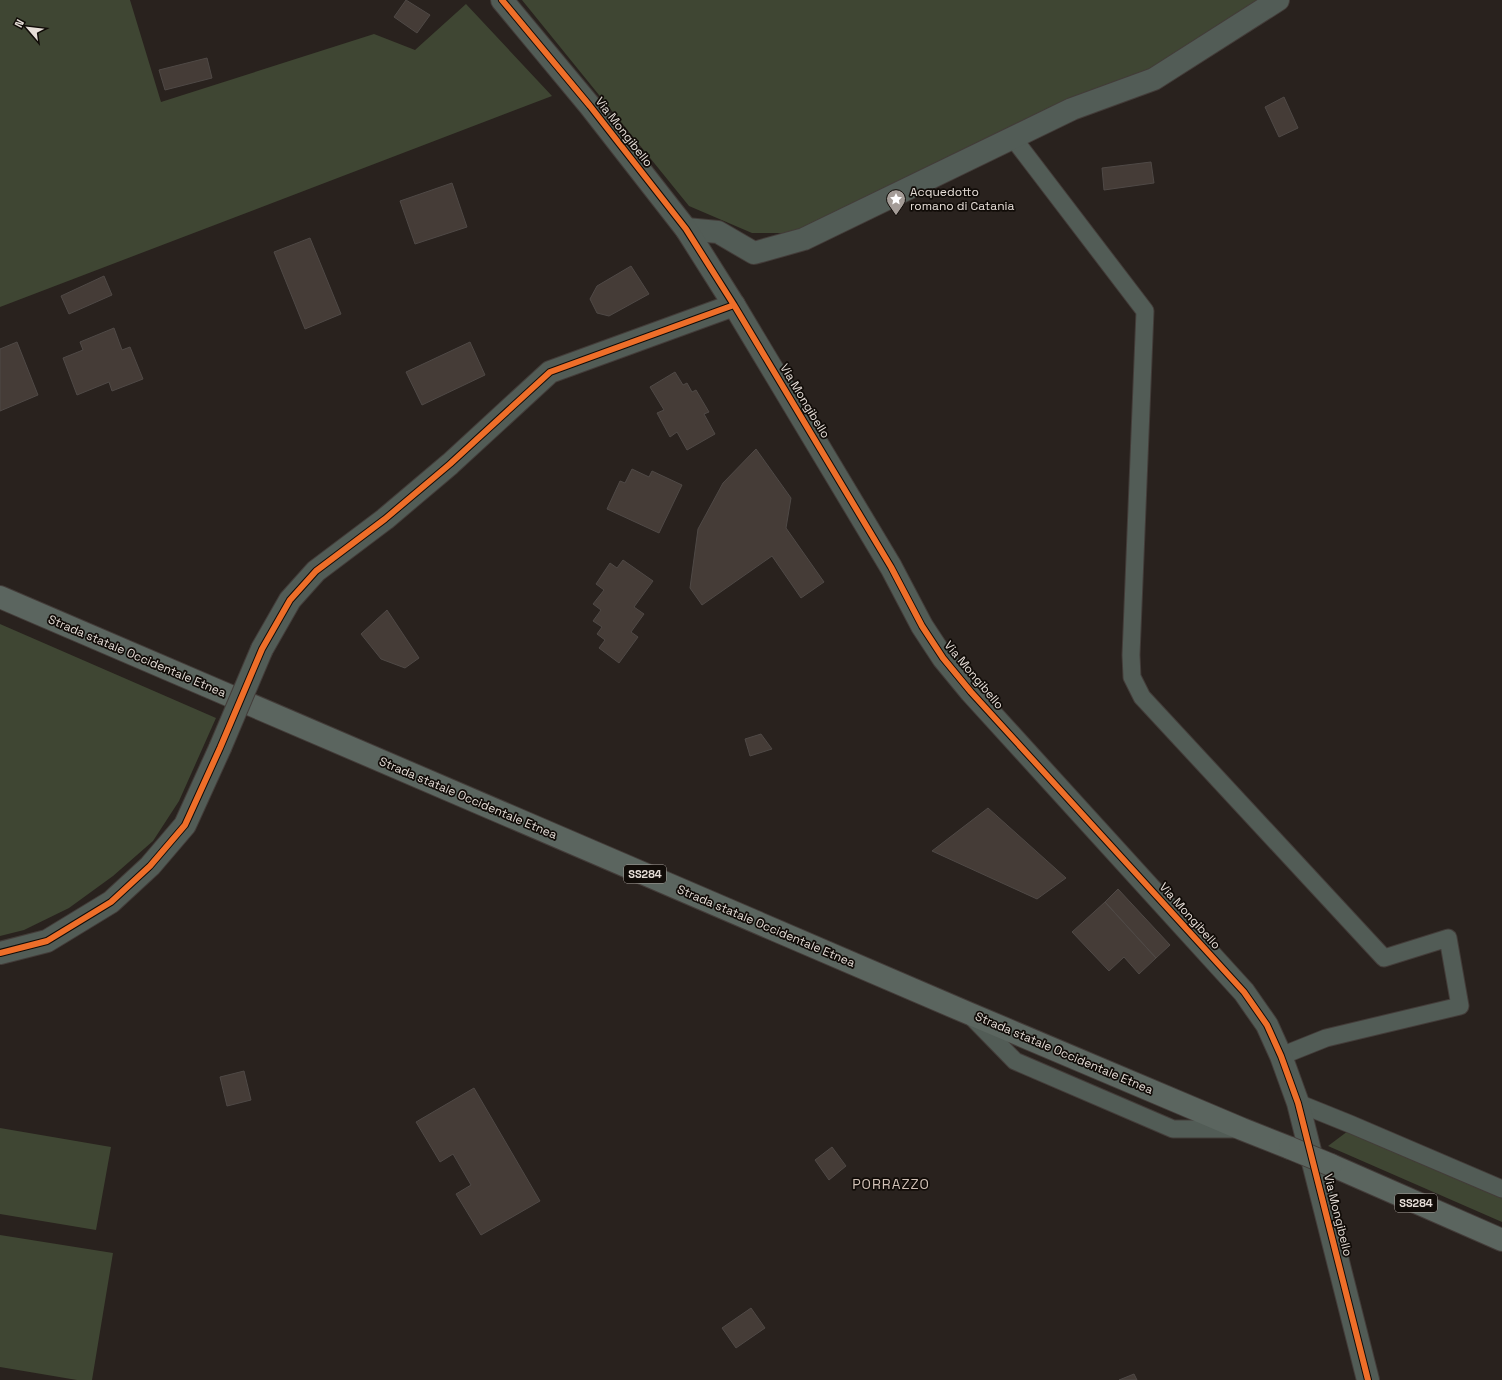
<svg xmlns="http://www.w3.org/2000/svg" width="1502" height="1380" viewBox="0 0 1502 1380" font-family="'Space Grotesk',sans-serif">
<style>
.green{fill:#3f4633}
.building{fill:#453c37;stroke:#4f4946}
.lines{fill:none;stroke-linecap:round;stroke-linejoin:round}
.service-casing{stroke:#433c39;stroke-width:19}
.minor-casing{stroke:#433c39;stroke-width:24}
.tertiary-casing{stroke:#433c39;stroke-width:24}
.primary-casing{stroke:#433c39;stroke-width:24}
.service{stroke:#525c56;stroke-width:17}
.minor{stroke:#525c56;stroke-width:22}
.tertiary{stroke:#525c56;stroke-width:22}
.primary{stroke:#5b655f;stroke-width:22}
.minor-bridge-casing{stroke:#433c39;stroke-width:24;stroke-linecap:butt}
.primary-bridge-casing{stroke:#433c39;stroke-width:24;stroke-linecap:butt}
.minor-bridge{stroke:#525c56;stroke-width:22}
.primary-bridge{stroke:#5b655f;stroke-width:22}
.cycleway-casing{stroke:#110c08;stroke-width:8}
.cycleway{stroke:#ee6e29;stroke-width:6}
.labels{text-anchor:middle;stroke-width:3.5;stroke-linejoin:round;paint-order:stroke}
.shield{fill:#110c08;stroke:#a69f9a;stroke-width:1}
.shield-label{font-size:11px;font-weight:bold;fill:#e6ded8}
.street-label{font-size:12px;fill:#e6ded8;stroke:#110c08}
.poi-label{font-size:12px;fill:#e6ded8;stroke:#110c08;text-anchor:start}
.quarter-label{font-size:14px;letter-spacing:1px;fill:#d1c1b6;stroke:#110c08}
</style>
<rect width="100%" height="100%" fill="#29221e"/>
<path class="green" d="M 0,0 L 130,0 L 161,102 L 374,34 L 415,50 L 466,4 L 552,96 L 0,307 Z
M 522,0 L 1258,0 L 1158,68 L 794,233 L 752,233 L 689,206 Z
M 0,624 L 216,718 L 179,801 L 153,841 L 113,876 L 69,908 L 24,930 L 0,936 Z
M 0,1128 L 111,1147 L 96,1230 L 0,1214 Z
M 1348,1131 L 1502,1198 L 1502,1222 L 1328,1146 Z
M 0,1235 L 113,1253 L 92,1380 L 77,1380 L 0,1367 Z"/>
<path class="building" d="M 406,0 L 430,15 L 417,33 L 394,17 Z
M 207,58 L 212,78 L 165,90 L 159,70 Z
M 1284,97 L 1298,128 L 1279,137 L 1265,107 Z
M 1151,162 L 1154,183 L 1104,190 L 1102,168 Z
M 452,183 L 467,227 L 415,244 L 400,201 Z
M 310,238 L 341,314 L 305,329 L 274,252 Z
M 631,266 L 649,294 L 609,316 L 597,313 L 590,299 L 597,286 Z
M 104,276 L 112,295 L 69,314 L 61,296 Z
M 114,328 L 122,350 L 130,347 L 143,379 L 112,391 L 109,382 L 77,395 L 63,358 L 83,350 L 80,342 Z
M 17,342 L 38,395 L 0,411 L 0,349 Z
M 470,342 L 485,375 L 422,405 L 406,372 Z
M 675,372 L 683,385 L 687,383 L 692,392 L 696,390 L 709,412 L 704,414 L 715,434 L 687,450 L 677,432 L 670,437 L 657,413 L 664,410 L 650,387 Z
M 756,449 L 791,498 L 786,528 L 824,582 L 801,598 L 772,556 L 702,605 L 690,588 L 698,529 L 723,483 Z
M 632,469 L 649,477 L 652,471 L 682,485 L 659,533 L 607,509 L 620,481 L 625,483 Z
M 623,560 L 653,581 L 634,607 L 644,614 L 631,632 L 638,637 L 619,663 L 599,648 L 605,640 L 597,634 L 602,627 L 593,621 L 601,610 L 593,604 L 604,590 L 596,584 L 610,563 L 617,568 Z
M 387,610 L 419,658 L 405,668 L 381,659 L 361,634 Z
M 761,734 L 772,749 L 750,756 L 745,739 Z
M 988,808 L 1066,878 L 1037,899 L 932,851 Z
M 1118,889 L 1170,945 L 1156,958 L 1105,902 Z
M 1105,902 L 1156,958 L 1139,974 L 1124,957 L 1109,971 L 1072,932 Z
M 244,1071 L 251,1100 L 227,1106 L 220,1077 Z
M 474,1088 L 540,1201 L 481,1235 L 456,1194 L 471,1185 L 453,1154 L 440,1162 L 416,1122 Z
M 832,1147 L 846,1166 L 829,1180 L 815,1160 Z
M 751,1308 L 765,1328 L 736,1348 L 722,1328 Z
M 1134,1374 L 1137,1380 L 1119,1380 Z"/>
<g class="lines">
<defs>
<path id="service" d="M 1013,138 L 1145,311 L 1131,655 L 1132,677 L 1142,697 L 1384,958 L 1448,938 L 1460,1006 L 1326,1038 L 1281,1056
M 972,1017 L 1015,1061 L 1173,1129 L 1237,1129
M 1298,1103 L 1350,1124 L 1502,1189"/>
<path id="minor" d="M 686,229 L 718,232 L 754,253 L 804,239 L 1072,109 L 1154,79 L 1278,0
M 262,649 L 290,600 L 316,571 L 385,519 L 450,464 L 550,372 L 734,305
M 0,953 L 47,941 L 111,902 L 150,866 L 185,825 L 220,748"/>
<path id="tertiary" d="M 502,0 L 590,106 L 686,229 L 734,305 L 891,567 L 922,626 L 943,658 L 971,692 L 1244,992 L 1267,1025 L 1281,1056 L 1298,1103 L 1368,1380"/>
<path id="primary" d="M 0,597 L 968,1013 L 1242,1129 L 1290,1148
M 1331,1165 L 1502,1240"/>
</defs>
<use href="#service" class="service-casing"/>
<use href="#minor" class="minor-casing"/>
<use href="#tertiary" class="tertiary-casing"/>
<use href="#primary" class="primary-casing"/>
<use href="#service" class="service"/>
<use href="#minor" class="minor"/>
<use href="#tertiary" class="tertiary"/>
<use href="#primary" class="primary"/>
<defs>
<path id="minor-bridge" d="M 220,748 L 262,649"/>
<path id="primary-bridge" d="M 1290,1148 L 1331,1165"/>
</defs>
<use href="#minor-bridge" class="minor-bridge-casing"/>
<use href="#primary-bridge" class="primary-bridge-casing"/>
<use href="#minor-bridge" class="minor-bridge"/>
<use href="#primary-bridge" class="primary-bridge"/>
<defs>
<path id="cycleway" d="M 502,0 L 590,106 L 686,229 L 734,305 L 891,567 L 922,626 L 943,658 L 971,692 L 1244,992 L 1267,1025 L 1281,1056 L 1298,1103 L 1368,1380
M 0,953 L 47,941 L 111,902 L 150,866 L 185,825 L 220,748 L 262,649 L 290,600 L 316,571 L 385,519 L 450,464 L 550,372 L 734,305"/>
</defs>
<use href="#cycleway" class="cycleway-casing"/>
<use href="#cycleway" class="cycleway"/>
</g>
<defs>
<symbol id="sight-pin" viewBox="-11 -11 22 30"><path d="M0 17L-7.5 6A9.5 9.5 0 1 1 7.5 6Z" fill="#a49c97" stroke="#110c08"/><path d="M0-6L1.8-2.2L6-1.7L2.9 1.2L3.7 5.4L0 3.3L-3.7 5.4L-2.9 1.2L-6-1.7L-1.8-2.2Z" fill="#fff"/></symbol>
</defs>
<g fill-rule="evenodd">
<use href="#sight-pin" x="885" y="188" width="22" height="30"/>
</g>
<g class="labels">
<g class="shield">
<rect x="624" y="865" width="42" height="18" rx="3"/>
<rect x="1395" y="1194" width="42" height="18" rx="3"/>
</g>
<g class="shield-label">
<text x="645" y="878">SS284</text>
<text x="1416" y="1207">SS284</text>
</g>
<g class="street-label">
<text transform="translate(624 132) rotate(52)" y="4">Via Mongibello</text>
<text transform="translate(805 401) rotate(59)" y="4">Via Mongibello</text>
<text transform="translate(137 656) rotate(23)" y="4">Strada statale Occidentale Etnea</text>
<text transform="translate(974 675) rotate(50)" y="4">Via Mongibello</text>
<text transform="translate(468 798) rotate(23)" y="4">Strada statale Occidentale Etnea</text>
<text transform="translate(1190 916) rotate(48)" y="4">Via Mongibello</text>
<text transform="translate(766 926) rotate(23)" y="4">Strada statale Occidentale Etnea</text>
<text transform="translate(1064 1053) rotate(23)" y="4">Strada statale Occidentale Etnea</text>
<text transform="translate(1338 1215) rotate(76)" y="4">Via Mongibello</text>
</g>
<g class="poi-label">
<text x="910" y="196">Acquedotto<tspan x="910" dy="14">romano di Catania</tspan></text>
</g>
<g class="quarter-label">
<text x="891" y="1189">PORRAZZO</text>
</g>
</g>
<g transform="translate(28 28) rotate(298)" stroke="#110c08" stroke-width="3" paint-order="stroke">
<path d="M0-3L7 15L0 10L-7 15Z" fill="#e6ded8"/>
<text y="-6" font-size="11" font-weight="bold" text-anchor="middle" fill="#e6ded8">N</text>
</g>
</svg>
